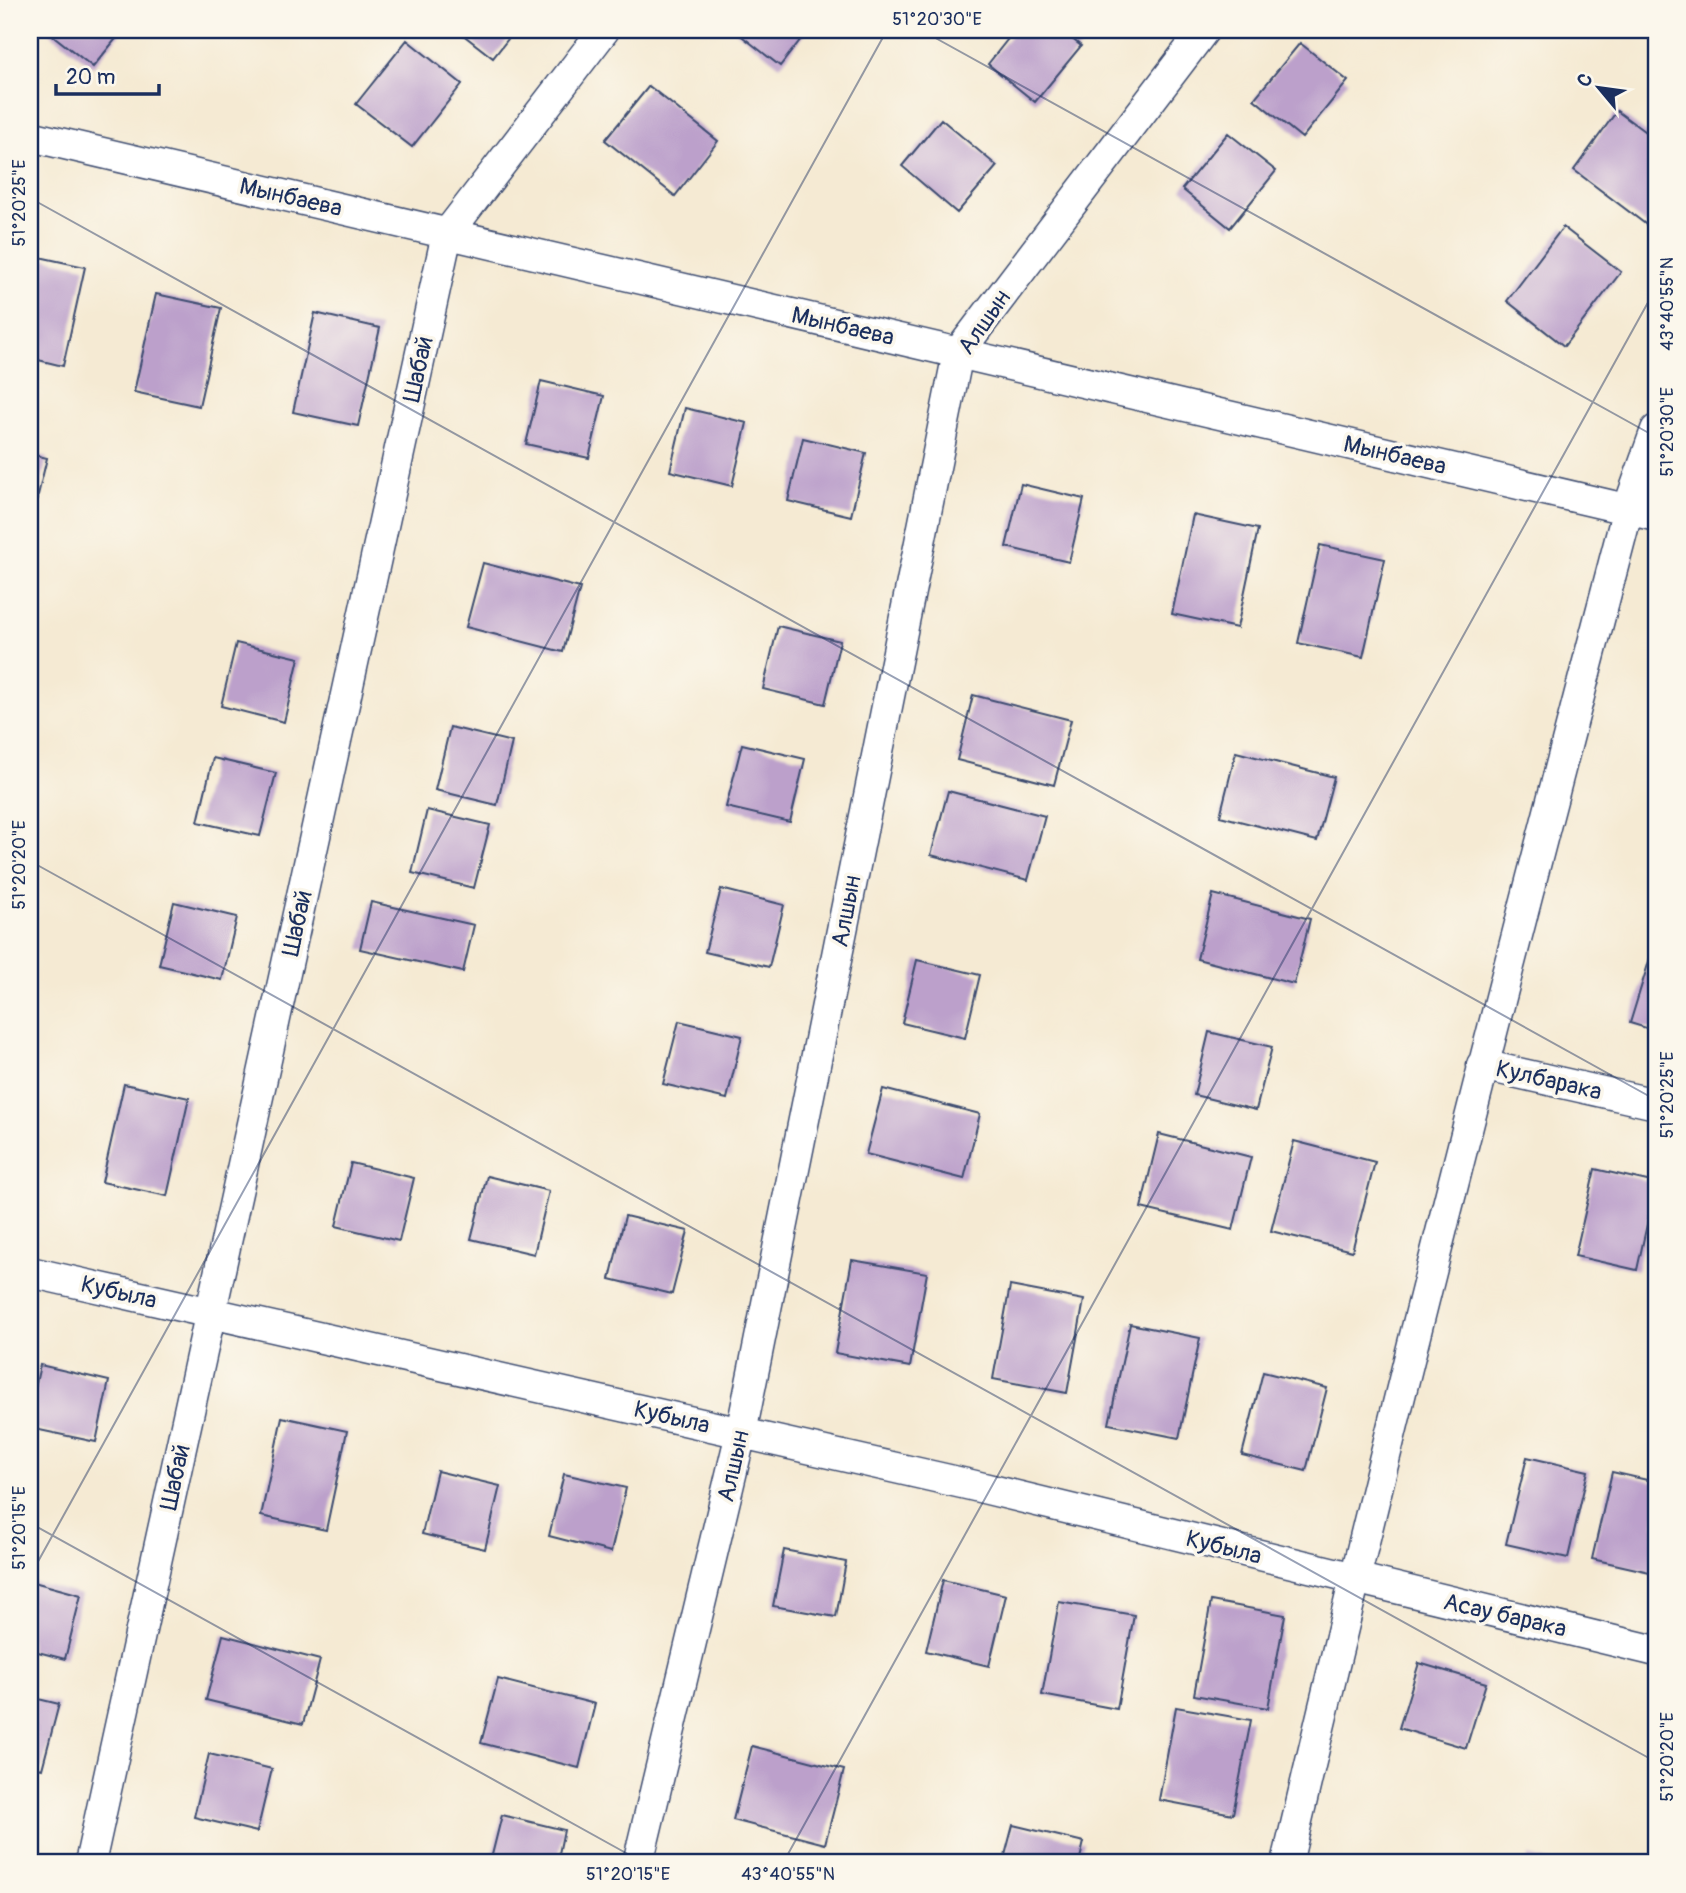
<svg xmlns="http://www.w3.org/2000/svg" width="1686" height="1893" viewBox="0 0 1686 1893" font-family="Pangolin,sans-serif">
<style>
.building{fill:#bca0cb}
.lines{fill:none;stroke-linecap:round;stroke-linejoin:round}
.street-casing{stroke:#3c4b70;stroke-width:33}
.street{stroke:#fff;stroke-width:30}
.ticks{fill:none;stroke:#1b2f5e;stroke-width:2;stroke-opacity:0.45}
.labels{text-anchor:middle;stroke-width:7;stroke-linejoin:round;paint-order:stroke}
.street-label{font-size:24px;fill:#1b2f5e;stroke:#fbf7ec}
.neatline{fill:none;stroke:#1b2f5e;stroke-width:2.5}
.ticks-label{font-size:18px;text-anchor:middle;fill:#1b2f5e}
</style>
<rect width="100%" height="100%" fill="#fbf7ec"/>
<filter id="ink" filterUnits="userSpaceOnUse"><feTurbulence type="fractalNoise" baseFrequency=".0143" numOctaves="2"/><feDisplacementMap in="SourceGraphic" scale="14" xChannelSelector="R" yChannelSelector="G"/><feConvolveMatrix kernelMatrix="1 2 1 2 8 2 1 2 1" color-interpolation-filters="sRGB"/></filter>
<filter id="wash" filterUnits="userSpaceOnUse"><feTurbulence type="fractalNoise" baseFrequency=".00686" numOctaves="4" result="noise"/><feDisplacementMap in="SourceGraphic" scale="28" xChannelSelector="R" yChannelSelector="G"/><feGaussianBlur stdDeviation="1.57" result="paint"/><feColorMatrix in="noise" values="0 0 0 0 0 0 0 0 0 0 0 0 0 0 0 0 0 1.4 0 .05"/><feComposite in="paint" operator="in"/></filter>
<g filter="url(#wash)">
<rect width="100%" height="100%" fill="#f5ead3"/>
<g id="blocks">
<path class="building" d="M 46,30 L 123,30 L 93,67 Z
M 457,30 L 515,30 L 493,58 Z
M 734,30 L 808,30 L 780,66 Z
M 1015,30 L 1061,30 L 1081,46 L 1035,102 L 988,64 Z
M 407,40 L 462,84 L 412,147 L 356,104 Z
M 1300,43 L 1348,81 L 1302,138 L 1254,99 Z
M 649,86 L 718,141 L 675,196 L 605,140 Z
M 1617,111 L 1656,140 L 1656,214 L 1648,226 L 1574,170 Z
M 941,119 L 997,166 L 957,213 L 902,166 Z
M 1228,133 L 1276,171 L 1230,228 L 1182,189 Z
M 1563,227 L 1621,272 L 1564,346 L 1507,301 Z
M 30,255 L 85,267 L 63,366 L 30,358 Z
M 156,294 L 221,308 L 199,406 L 134,392 Z
M 315,313 L 380,328 L 358,426 L 293,412 Z
M 541,381 L 604,396 L 589,458 L 526,444 Z
M 685,408 L 747,423 L 732,486 L 670,471 Z
M 803,438 L 866,453 L 851,516 L 788,501 Z
M 30,454 L 47,458 L 31,524 L 30,524 Z
M 1021,484 L 1084,499 L 1069,562 L 1006,547 Z
M 1193,515 L 1258,529 L 1237,628 L 1172,614 Z
M 1320,545 L 1385,559 L 1363,657 L 1298,643 Z
M 483,563 L 580,588 L 563,652 L 466,627 Z
M 778,626 L 840,641 L 825,704 L 763,689 Z
M 236,643 L 299,658 L 284,722 L 221,706 Z
M 973,695 L 1071,720 L 1054,785 L 957,760 Z
M 450,727 L 512,742 L 497,805 L 435,790 Z
M 742,744 L 805,759 L 790,822 L 726,807 Z
M 1236,752 L 1334,777 L 1317,841 L 1220,816 Z
M 213,758 L 276,773 L 260,836 L 198,822 Z
M 948,791 L 1045,816 L 1028,880 L 931,855 Z
M 427,810 L 490,825 L 474,888 L 412,873 Z
M 721,889 L 784,905 L 769,967 L 705,952 Z
M 1213,894 L 1310,919 L 1294,984 L 1197,959 Z
M 174,902 L 237,917 L 222,980 L 159,965 Z
M 371,902 L 474,925 L 463,972 L 360,949 Z
M 1650,958 L 1656,960 L 1656,1031 L 1630,1023 Z
M 917,960 L 980,975 L 965,1038 L 902,1023 Z
M 679,1021 L 742,1036 L 727,1099 L 663,1084 Z
M 1209,1032 L 1272,1047 L 1256,1110 L 1194,1095 Z
M 124,1084 L 189,1098 L 167,1196 L 102,1182 Z
M 883,1089 L 980,1114 L 964,1179 L 866,1154 Z
M 1159,1134 L 1251,1157 L 1233,1230 L 1141,1208 Z
M 1294,1141 L 1375,1162 L 1352,1251 L 1271,1231 Z
M 351,1163 L 414,1178 L 399,1241 L 336,1226 Z
M 1595,1169 L 1656,1183 L 1637,1270 L 1575,1256 Z
M 487,1176 L 549,1191 L 534,1254 L 471,1239 Z
M 625,1216 L 688,1231 L 672,1294 L 610,1279 Z
M 852,1260 L 927,1273 L 910,1367 L 835,1353 Z
M 1010,1286 L 1084,1300 L 1067,1393 L 993,1379 Z
M 1130,1324 L 1200,1338 L 1179,1438 L 1109,1424 Z
M 40,1365 L 109,1381 L 96,1442 L 30,1428 L 30,1411 Z
M 1263,1372 L 1327,1388 L 1306,1471 L 1242,1455 Z
M 282,1417 L 347,1431 L 326,1530 L 261,1516 Z
M 1527,1457 L 1588,1471 L 1568,1558 L 1506,1544 Z
M 437,1471 L 500,1486 L 485,1549 L 422,1534 Z
M 1612,1472 L 1656,1482 L 1654,1573 L 1592,1559 Z
M 564,1474 L 626,1488 L 611,1552 L 549,1536 Z
M 784,1550 L 846,1562 L 836,1617 L 773,1606 Z
M 943,1580 L 1006,1595 L 989,1666 L 926,1651 Z
M 30,1581 L 81,1595 L 65,1659 L 30,1650 Z
M 1211,1601 L 1285,1615 L 1268,1708 L 1194,1695 Z
M 1059,1602 L 1134,1615 L 1117,1709 L 1042,1695 Z
M 223,1635 L 320,1660 L 303,1724 L 206,1700 Z
M 1419,1663 L 1486,1683 L 1466,1748 L 1399,1728 Z
M 498,1679 L 595,1704 L 579,1768 L 481,1743 Z
M 30,1697 L 59,1704 L 42,1769 L 30,1766 Z
M 1176,1707 L 1251,1720 L 1233,1814 L 1159,1800 Z
M 752,1746 L 844,1770 L 825,1844 L 733,1820 Z
M 209,1754 L 272,1769 L 257,1832 L 194,1817 Z
M 502,1815 L 564,1830 L 557,1863 L 490,1863 Z
M 1013,1825 L 1084,1842 L 1079,1863 L 1003,1863 Z
M 1529,1856 L 1551,1862 L 1551,1863 L 1527,1863 Z"/>
</g>
</g>
<g filter="url(#ink)">
<use href="#blocks" fill-opacity="0" stroke="#3c4b70" stroke-width="2"/>
<g class="lines">
<defs>
<path id="street" d="M 30,136 L 1656,516
M 1482,1065 L 1656,1104
M 30,1272 L 971,1485 L 1656,1651
M 90,1863 L 447,234 L 604,30
M 638,1863 L 741,1433 L 958,353 L 1204,30
M 1287,1863 C 1393,1410 1510,959 1628,509 L 1656,430"/>
</defs>
<use href="#street" class="street-casing"/>
<use href="#street" class="street"/>
</g>
</g>
<path class="ticks" d="M 921,30 L 1656,437M 30,198 L 1656,1100M 30,861 L 1656,1762M 30,1523 L 644,1863M 30,1576 L 887,30M 783,1863 L 1656,288"/>
<g class="labels">
<g class="street-label">
<text transform="translate(291 197) rotate(13)" y="8">Мынбаева</text>
<text transform="translate(984 322) rotate(-55)" y="8">Алшын</text>
<text transform="translate(843 326) rotate(13)" y="8">Мынбаева</text>
<text transform="translate(418 369) rotate(-78)" y="8">Шабай</text>
<text transform="translate(1395 455) rotate(13)" y="8">Мынбаева</text>
<text transform="translate(846 911) rotate(-79)" y="8">Алшын</text>
<text transform="translate(297 923) rotate(-78)" y="8">Шабай</text>
<text transform="translate(1549 1080) rotate(13)" y="8">Кулбарака</text>
<text transform="translate(119 1292) rotate(13)" y="8">Кубыла</text>
<text transform="translate(672 1417) rotate(13)" y="8">Кубыла</text>
<text transform="translate(733 1466) rotate(-77)" y="8">Алшын</text>
<text transform="translate(175 1477) rotate(-78)" y="8">Шабай</text>
<text transform="translate(1224 1547) rotate(14)" y="8">Кубыла</text>
<text transform="translate(1505 1615) rotate(13)" y="8">Асау барака</text>
</g>
</g>
<rect width="1686" height="1893" fill="none" stroke="#fbf7ec" stroke-width="77"/>
<g transform="translate(1599 88) rotate(299)" stroke="#fbf7ec" stroke-width="5" paint-order="stroke">
<path d="M0-5L12 26L0 18L-12 26Z" fill="#1b2f5e"/>
<text y="-10" font-size="19" font-weight="bold" text-anchor="middle" fill="#1b2f5e">С</text>
</g>
<path d="M56 84v10h103v-10" fill="none" stroke="#1b2f5e" stroke-width="3.5"/>
<text x="66" y="84" font-size="21" fill="#1b2f5e" stroke="#fbf7ec" stroke-width="5" paint-order="stroke">20 m</text>
<rect x="38" y="38" width="1610" height="1816" class="neatline"/>
<g class="ticks-label">
<text x="937" y="25">51°20'30"E</text>
<text transform="translate(19 203) rotate(-90)" y="6">51°20'25"E</text>
<text transform="translate(1667 304) rotate(-90)" y="6">43°40'55"N</text>
<text transform="translate(1667 432) rotate(-90)" y="6">51°20'30"E</text>
<text transform="translate(19 865) rotate(-90)" y="6">51°20'20"E</text>
<text transform="translate(1667 1095) rotate(-90)" y="6">51°20'25"E</text>
<text transform="translate(19 1528) rotate(-90)" y="6">51°20'15"E</text>
<text transform="translate(1667 1757) rotate(-90)" y="6">51°20'20"E</text>
<text x="628" y="1880">51°20'15"E</text>
<text x="788" y="1880">43°40'55"N</text>
</g>
</svg>
